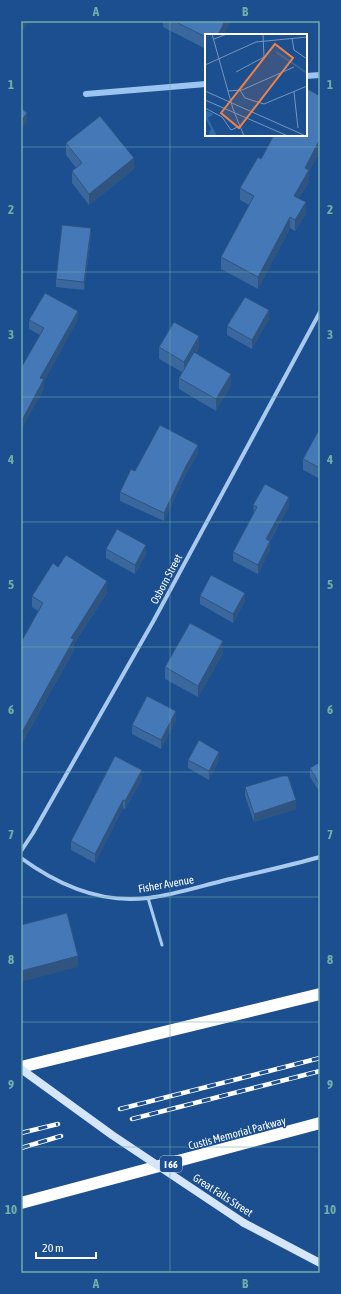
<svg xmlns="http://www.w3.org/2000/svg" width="341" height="1294" viewBox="0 0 341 1294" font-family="'Asap Condensed',sans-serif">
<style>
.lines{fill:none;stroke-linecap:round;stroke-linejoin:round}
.stream{stroke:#9cc4f0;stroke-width:6}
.service{stroke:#a9c9ee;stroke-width:3}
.minor{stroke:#a9c9ee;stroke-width:4}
.secondary{stroke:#d6e6fa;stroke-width:8}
.motorway{stroke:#fff;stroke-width:12}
.rail-casing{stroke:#fff;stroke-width:4.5}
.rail{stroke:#1b4f8f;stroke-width:3;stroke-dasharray:9;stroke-linecap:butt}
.secondary-bridge{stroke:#d6e6fa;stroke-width:8}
.wall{fill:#3a679d}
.shaded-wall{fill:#305480}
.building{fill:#4478b7;stroke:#305480}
.grid{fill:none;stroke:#6fada8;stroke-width:1;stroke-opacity:0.55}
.labels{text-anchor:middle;stroke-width:3;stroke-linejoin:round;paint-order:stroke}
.shield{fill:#1b4f8f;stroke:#bbcadd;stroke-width:1}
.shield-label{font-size:10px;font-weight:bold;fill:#fff}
.street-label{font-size:11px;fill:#fff;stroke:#1b4f8f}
.inset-river{fill:none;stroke:#3c6290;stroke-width:2}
.inset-road{fill:none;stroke:#7695bc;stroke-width:1}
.view{fill:#ee8249;fill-opacity:0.15;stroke:#ee8249;stroke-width:2}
.inset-edge{fill:none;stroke:#fff;stroke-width:2}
.neatline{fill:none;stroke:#6fada8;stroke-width:1.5}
.grid-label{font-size:13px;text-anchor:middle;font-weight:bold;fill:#6fada8}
</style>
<rect width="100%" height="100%" fill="#1b4f8f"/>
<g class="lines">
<path class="stream" d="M 306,76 L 320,75
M 86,94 L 206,84"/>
<path class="service" d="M 148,898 L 162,945"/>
<path class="minor" d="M 21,851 L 33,833 L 154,620 L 320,312
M 21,858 C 58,885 101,904 148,898 C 173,895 198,887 222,881 C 255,873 288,866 320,857"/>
<path class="secondary" d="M 244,1223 L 320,1263"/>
<path class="motorway" d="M 21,1067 L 320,994
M 21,1203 L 320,1123"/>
<defs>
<path id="rail" d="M 120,1109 L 320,1058
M 132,1119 L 320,1071
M 21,1133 L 58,1124
M 21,1148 L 61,1136"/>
</defs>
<use href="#rail" class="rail-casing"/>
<use href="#rail" class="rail"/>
<path class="secondary-bridge" d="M 21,1069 L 112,1135 L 244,1223"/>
</g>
<path class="wall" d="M 21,21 L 29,21 L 23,30 L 21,28 Z
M 163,21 L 231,21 L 206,35 L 206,49 L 163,27 Z
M 320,96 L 320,151 L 309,171 L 309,182 L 299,198 L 306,214 L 295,231 L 290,228 L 258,289 L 221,269 L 221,257 L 249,205 L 240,200 L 240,188 L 261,159 Z
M 66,143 L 134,169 L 89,205 L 72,183 L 72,171 L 76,168 L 66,155 Z
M 91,237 L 84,290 L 56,287 L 56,279 Z
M 78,319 L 44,381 L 44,388 L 21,430 L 21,368 L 40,335 L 29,329 L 29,320 Z
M 269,319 L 252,349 L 227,335 L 227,326 Z
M 159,347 L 199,347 L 196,353 L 231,385 L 216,411 L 179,389 L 179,378 L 182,372 L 159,359 Z
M 320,428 L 320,479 L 303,470 L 303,459 Z
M 198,453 L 186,474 L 164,521 L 120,501 L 120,492 L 135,471 Z
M 253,505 L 289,506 L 270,541 L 270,549 L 258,574 L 233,561 L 233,552 L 254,514 Z
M 106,549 L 146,554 L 135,574 L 106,558 Z
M 58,567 L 107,593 L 74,644 L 74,650 L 21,745 L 21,642 L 38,611 L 32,607 L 32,596 Z
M 200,596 L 245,601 L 233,623 L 200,604 Z
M 223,653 L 198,697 L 165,679 L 165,667 Z
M 176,720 L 161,749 L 132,734 L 132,725 Z
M 188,760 L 219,760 L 209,780 L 188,768 Z
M 320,762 L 320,793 L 310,777 L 310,768 Z
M 142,779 L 125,809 L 123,808 L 95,863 L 71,850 L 71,841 Z
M 245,787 L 296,809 L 254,822 L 245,796 Z"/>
<path class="shaded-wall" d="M 23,21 L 29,21 L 23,30 Z
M 225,21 L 231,21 L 224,35 L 218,35 Z
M 27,113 L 27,122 L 21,130 L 21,121 Z
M 320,139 L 320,151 L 309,171 L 309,182 L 294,207 L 294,196 L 305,168 Z
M 134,158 L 134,169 L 89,205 L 89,194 Z
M 306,202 L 306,214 L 295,231 L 295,220 Z
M 290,217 L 290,228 L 258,289 L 258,277 Z
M 91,228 L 91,237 L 84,290 L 84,282 Z
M 269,310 L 269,319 L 252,349 L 252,340 Z
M 78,311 L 78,319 L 44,381 L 44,388 L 21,430 L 21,422 L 40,378 Z
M 199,336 L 199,347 L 184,373 L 184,362 Z
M 231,374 L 231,385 L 216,411 L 216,399 Z
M 198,445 L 198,453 L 186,474 L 164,521 L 164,513 L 186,466 Z
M 289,497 L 289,506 L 266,547 L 266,539 Z
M 270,541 L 270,549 L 258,574 L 258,565 Z
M 146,545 L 146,554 L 135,574 L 135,565 Z
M 107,581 L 107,593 L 74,644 L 74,650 L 21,745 L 21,734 L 71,638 Z
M 245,593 L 245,601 L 233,623 L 233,614 Z
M 223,641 L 223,653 L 198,697 L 198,686 Z
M 176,711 L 176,720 L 161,749 L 161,740 Z
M 219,752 L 219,760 L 209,780 L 209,771 Z
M 142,770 L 142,779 L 125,809 L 125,801 Z
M 123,800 L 123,808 L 95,863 L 95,854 Z
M 296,800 L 296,809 L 254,822 L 254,814 Z
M 78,956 L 78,967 L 21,982 L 21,971 Z"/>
<path class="building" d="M 174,21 L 225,21 L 218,35 L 206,35 L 206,37 Z
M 306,88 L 320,96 L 320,139 L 305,168 L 309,170 L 294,196 L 306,202 L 295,220 L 290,217 L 258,277 L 221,257 L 254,196 L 240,188 L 258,157 L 261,159 L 274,135 L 306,135 Z
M 21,108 L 27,113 L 21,121 Z
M 100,116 L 134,158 L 89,194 L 72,171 L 82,163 L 66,143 Z
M 62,225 L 91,228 L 84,282 L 56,279 Z
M 45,293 L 78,311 L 40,378 L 44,379 L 21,422 L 21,368 L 44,328 L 29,320 Z
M 245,297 L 269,310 L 252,340 L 227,326 Z
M 174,322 L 199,336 L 184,362 L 159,347 Z
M 194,352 L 231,374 L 216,399 L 179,378 Z
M 160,425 L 198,445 L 186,466 L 164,513 L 120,492 L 131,469 L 135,471 Z
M 320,428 L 320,468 L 303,459 Z
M 265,484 L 289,497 L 266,539 L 270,541 L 258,565 L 233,552 L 257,507 L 253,505 Z
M 117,529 L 146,545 L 135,565 L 106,549 Z
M 66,555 L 107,581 L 71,638 L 74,639 L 21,734 L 21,642 L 43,603 L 32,596 L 53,563 L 58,567 Z
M 211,575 L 245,593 L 233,614 L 200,596 Z
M 190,623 L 223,641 L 198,686 L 165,667 Z
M 147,696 L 176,711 L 161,740 L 132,725 Z
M 199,740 L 219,752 L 209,771 L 188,760 Z
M 115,756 L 142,770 L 125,801 L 123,800 L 95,854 L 71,841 Z
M 320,762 L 320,785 L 310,768 Z
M 282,776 L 288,776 L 296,800 L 254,814 L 245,787 Z
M 67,913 L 78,956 L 21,971 L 21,925 Z"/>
<path class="grid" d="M 170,21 L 170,1273M 21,147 L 320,147M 21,272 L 320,272M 21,397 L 320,397M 21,522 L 320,522M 21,647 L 320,647M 21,772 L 320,772M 21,897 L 320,897M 21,1022 L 320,1022M 21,1147 L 320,1147"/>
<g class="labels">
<rect class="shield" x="160" y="1156" width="22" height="16" rx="3"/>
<g class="shield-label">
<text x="171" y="1168">I 66</text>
</g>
<g class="street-label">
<text transform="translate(166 579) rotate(-62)" y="4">Osborn Street</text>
<text transform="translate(166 884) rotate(-10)" y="4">Fisher Avenue</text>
<text transform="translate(237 1133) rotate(-15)" y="4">Custis Memorial Parkway</text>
<text transform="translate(223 1195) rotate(33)" y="4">Great Falls Street</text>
</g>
</g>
<g transform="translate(205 34)">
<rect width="102" height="102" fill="#1b4f8f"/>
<path d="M 0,76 L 9,80 L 3,84 L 12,102 L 3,102 L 6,95 L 0,84 Z" fill="#2e69ad"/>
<path class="inset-river" d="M 71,18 L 102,39"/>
<path class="inset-road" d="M 7,0 L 28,75 L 39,102M 87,4 L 89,16 L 102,25M 9,5 L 22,0M 0,31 L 51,8 L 102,3M 31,38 L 59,23 L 58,0M 35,56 L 40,64 L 59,70 L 102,52M 0,57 L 101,102M 23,57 L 37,56 L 89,33M 89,58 L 93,94M 0,66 L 83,102M 0,74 L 17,83 L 26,96 L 35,92"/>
<path class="view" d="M 70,10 L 88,24 L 34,94 L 16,79 Z"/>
<rect width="102" height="102" class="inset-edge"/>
</g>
<rect width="341" height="1294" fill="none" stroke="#1b4f8f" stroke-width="44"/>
<path d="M36 1252v6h60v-6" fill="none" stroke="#ffffff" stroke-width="2"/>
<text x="42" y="1252" font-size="12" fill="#ffffff" stroke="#1b4f8f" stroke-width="3" paint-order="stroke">20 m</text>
<rect x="22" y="22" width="297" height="1250" class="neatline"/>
<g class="grid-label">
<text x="96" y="16">A</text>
<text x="245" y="16">B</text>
<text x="11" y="89">1</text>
<text x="330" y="89">1</text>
<text x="11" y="214">2</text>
<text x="330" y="214">2</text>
<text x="11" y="339">3</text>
<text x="330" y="339">3</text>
<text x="11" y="464">4</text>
<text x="330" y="464">4</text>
<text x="11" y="589">5</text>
<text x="330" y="589">5</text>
<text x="11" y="714">6</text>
<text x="330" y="714">6</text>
<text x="11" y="839">7</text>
<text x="330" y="839">7</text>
<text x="11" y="964">8</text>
<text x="330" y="964">8</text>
<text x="11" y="1089">9</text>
<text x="330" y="1089">9</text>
<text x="11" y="1214">10</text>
<text x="330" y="1214">10</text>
<text x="96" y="1288">A</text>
<text x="245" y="1288">B</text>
</g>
</svg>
